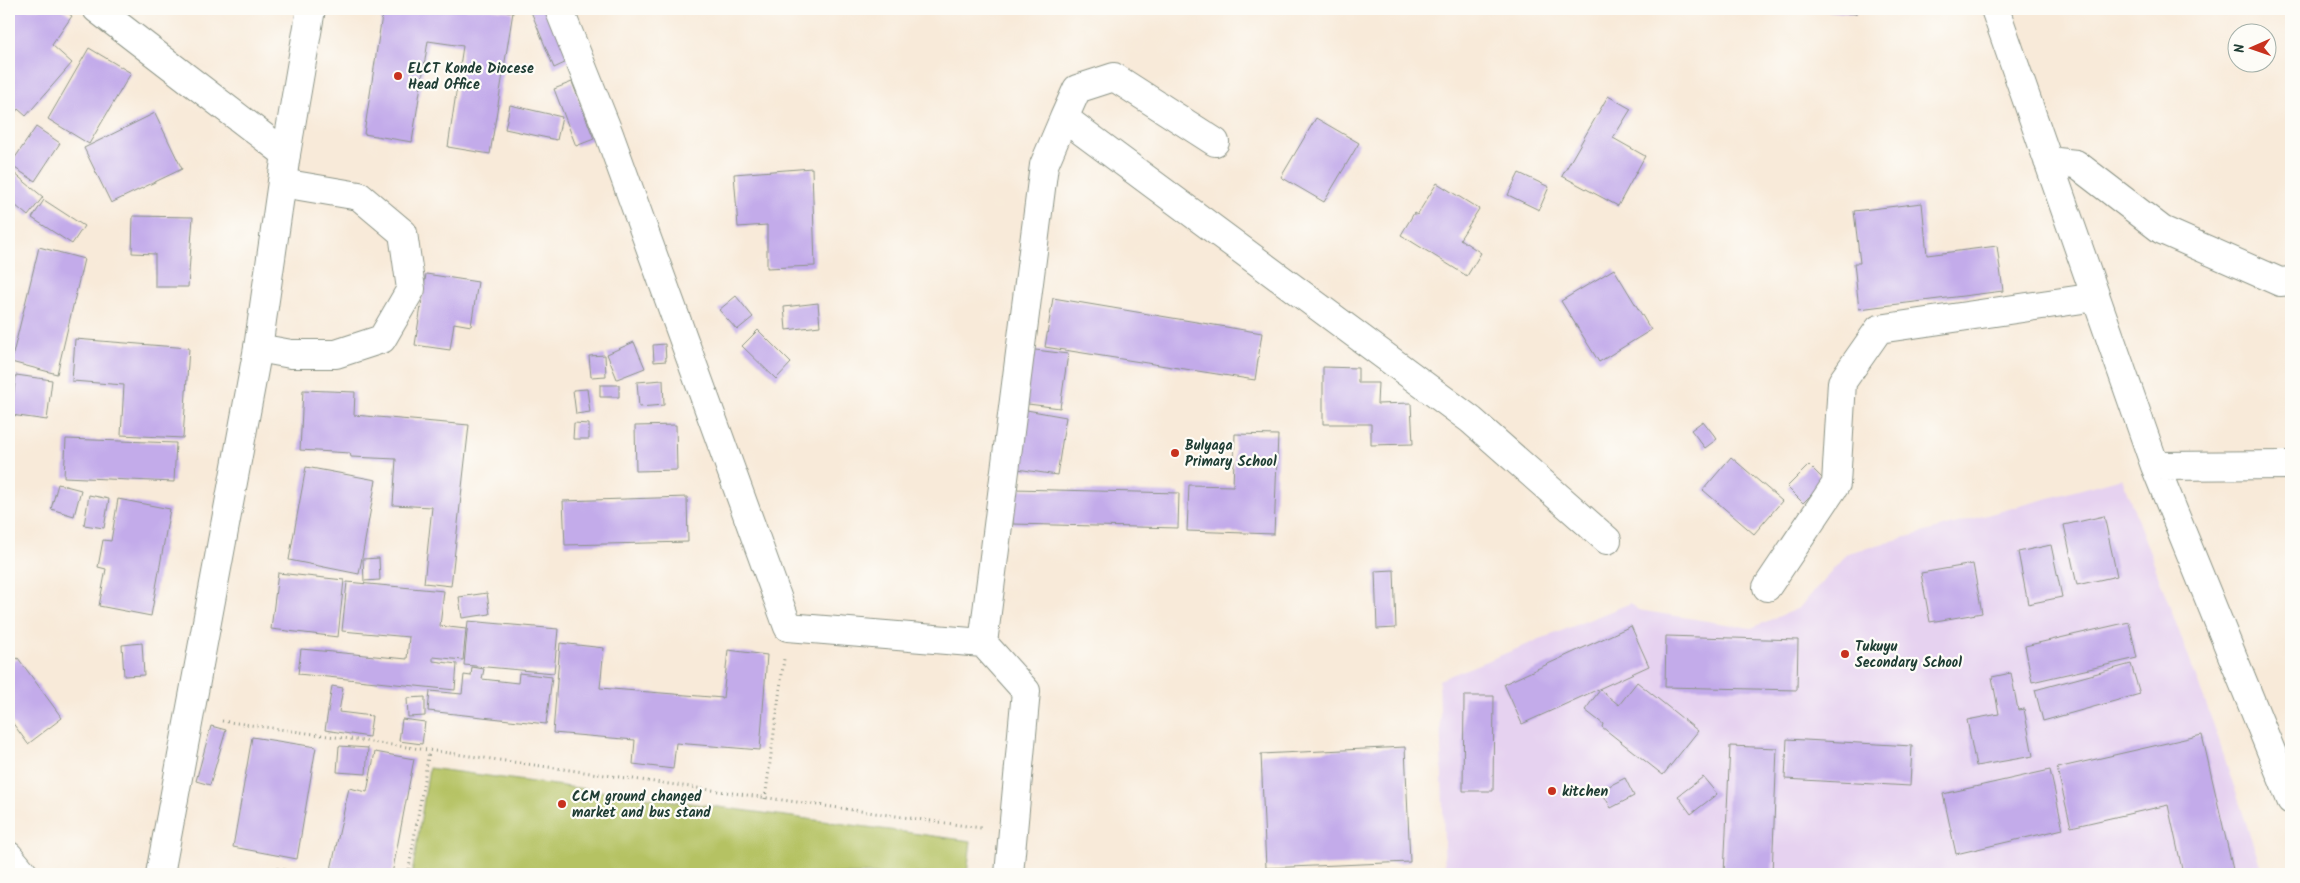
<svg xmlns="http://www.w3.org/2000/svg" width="2300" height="883" viewBox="0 0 2300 883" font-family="Kalam,sans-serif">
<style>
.built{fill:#e6d2f0}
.green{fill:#b5c264;stroke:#6a804c}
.building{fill:#c3abea}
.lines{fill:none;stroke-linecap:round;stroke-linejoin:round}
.minor-casing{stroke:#8c9486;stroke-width:30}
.major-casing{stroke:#8c9486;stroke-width:30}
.highway-casing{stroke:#8c9486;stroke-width:30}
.path{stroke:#8c9486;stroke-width:3;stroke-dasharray:1 4;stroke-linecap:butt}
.minor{stroke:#fff;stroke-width:28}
.major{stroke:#fff;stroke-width:28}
.highway{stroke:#fff;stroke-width:28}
.poi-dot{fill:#c8321e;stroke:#fdfcf7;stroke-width:2}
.labels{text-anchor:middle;stroke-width:4.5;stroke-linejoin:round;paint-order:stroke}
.poi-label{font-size:14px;font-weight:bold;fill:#1f3d34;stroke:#fdfcf7;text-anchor:start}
</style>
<rect width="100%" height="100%" fill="#fdfcf7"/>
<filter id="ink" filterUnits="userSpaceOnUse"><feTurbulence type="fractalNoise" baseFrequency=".02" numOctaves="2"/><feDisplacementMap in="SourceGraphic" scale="10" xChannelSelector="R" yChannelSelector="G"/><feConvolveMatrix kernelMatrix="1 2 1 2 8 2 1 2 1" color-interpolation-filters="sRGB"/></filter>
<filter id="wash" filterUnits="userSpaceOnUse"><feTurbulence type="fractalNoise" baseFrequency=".0096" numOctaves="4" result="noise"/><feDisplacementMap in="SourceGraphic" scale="20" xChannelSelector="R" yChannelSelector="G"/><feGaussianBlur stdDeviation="1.12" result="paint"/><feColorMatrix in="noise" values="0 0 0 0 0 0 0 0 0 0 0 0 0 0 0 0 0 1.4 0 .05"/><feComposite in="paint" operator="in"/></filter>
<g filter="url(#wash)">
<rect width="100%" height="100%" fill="#f8ead9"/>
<path class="built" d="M 2122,478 L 2213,723 L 2263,874 L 1445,874 L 1439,680 L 1631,603 L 1638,610 L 1751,628 L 1799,608 L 1848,553 Z"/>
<path class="green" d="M 429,768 L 971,841 L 967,874 L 412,874 Z"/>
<g id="blocks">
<path class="building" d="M 9,9 L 62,9 L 72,16 L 52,45 L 72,63 L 26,116 L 18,109 L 9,121 Z
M 383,9 L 491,9 L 513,12 L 490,154 L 448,147 L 463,46 L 428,41 L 412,142 L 364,134 Z
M 530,9 L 550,9 L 571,60 L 554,68 Z
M 1810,9 L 1856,9 L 1856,14 Z
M 89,48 L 131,73 L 89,144 L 48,119 Z
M 572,82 L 594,139 L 576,146 L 554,89 Z
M 1608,96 L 1631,109 L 1613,138 L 1645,156 L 1618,206 L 1562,176 Z
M 510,105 L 562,117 L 557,140 L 505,129 Z
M 155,113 L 182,169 L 111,203 L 84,148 Z
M 1316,118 L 1359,143 L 1324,202 L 1281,177 Z
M 36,127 L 60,143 L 35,181 L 10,165 Z
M 812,168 L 815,266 L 767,268 L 767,225 L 738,227 L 734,174 Z
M 14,173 L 43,197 L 28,216 L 9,200 L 9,179 Z
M 1519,173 L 1549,187 L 1539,210 L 1508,195 Z
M 1437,183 L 1479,209 L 1460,239 L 1481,253 L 1467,276 L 1401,235 L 1414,213 L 1417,215 Z
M 44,200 L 84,226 L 72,244 L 32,218 Z
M 1922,203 L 1927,255 L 1997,246 L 2003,291 L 1859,309 L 1854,263 L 1860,263 L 1854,211 Z
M 133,216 L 193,217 L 188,287 L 155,287 L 155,254 L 132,253 Z
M 39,247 L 84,259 L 57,374 L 11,362 Z
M 1614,269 L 1651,330 L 1599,362 L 1561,301 Z
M 426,274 L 478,282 L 471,326 L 454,323 L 450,350 L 415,345 Z
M 736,296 L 753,317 L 737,330 L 719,310 Z
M 1053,298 L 1262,333 L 1255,380 L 1045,347 Z
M 818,303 L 820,326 L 786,330 L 784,307 Z
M 758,330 L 791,363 L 776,379 L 742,346 Z
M 75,339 L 189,348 L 183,438 L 121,435 L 124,385 L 72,381 Z
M 634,342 L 645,368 L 617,379 L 607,354 Z
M 665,344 L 666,361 L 654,362 L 653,345 Z
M 1027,349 L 1068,354 L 1060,408 L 1020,403 Z
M 605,355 L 606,376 L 591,377 L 589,356 Z
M 1323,367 L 1358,368 L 1358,383 L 1378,383 L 1377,404 L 1411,403 L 1413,444 L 1371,445 L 1371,424 L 1323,424 Z
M 16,375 L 52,380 L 47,420 L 11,415 Z
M 663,380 L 664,405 L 639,407 L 637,382 Z
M 600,385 L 619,385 L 619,397 L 600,397 Z
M 587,389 L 590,412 L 576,414 L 573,390 Z
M 303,390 L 355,392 L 354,415 L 469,425 L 451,586 L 424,583 L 432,507 L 393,505 L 396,459 L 351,457 L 350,453 L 300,450 Z
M 1021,409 L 1066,417 L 1057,475 L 1011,468 Z
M 1703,421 L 1717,439 L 1705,448 L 1691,430 Z
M 574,423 L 589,424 L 589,439 L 573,439 Z
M 676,425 L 677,470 L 636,471 L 635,426 Z
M 1235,434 L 1278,435 L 1274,534 L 1187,531 L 1189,485 L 1233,486 Z
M 66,439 L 176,443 L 174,482 L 64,477 Z
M 1731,457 L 1782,501 L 1754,534 L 1703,490 Z
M 1809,465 L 1825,481 L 1803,503 L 1787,487 Z
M 306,467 L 376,480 L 359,574 L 289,560 Z
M 58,484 L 81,490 L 74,516 L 51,509 Z
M 1013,489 L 1179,493 L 1178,528 L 1013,524 Z
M 89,495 L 109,499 L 104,528 L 84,525 Z
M 687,497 L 688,542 L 565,545 L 563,501 Z
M 118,499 L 170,509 L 151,616 L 99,606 L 106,569 L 98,567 L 103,540 L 111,541 Z
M 2104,516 L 2117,576 L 2077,585 L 2064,525 Z
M 2051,545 L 2062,597 L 2028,604 L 2018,552 Z
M 379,558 L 380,580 L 364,581 L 363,559 Z
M 1973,564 L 1982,613 L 1930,622 L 1921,573 Z
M 1394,570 L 1396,628 L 1377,629 L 1375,571 Z
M 278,573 L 344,580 L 338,637 L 271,629 Z
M 347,582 L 444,591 L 440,626 L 466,629 L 463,660 L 433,657 L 433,661 L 457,664 L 455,690 L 298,674 L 301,649 L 407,659 L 409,637 L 342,631 Z
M 487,593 L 490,614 L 462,618 L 459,597 Z
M 468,621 L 558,629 L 554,673 L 464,665 Z
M 2129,622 L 2137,658 L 2032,682 L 2025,646 Z
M 1631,626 L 1649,666 L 1522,724 L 1504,684 Z
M 1666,636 L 1798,640 L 1797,690 L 1665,687 Z
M 142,643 L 144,675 L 124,676 L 122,645 Z
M 560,643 L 604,648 L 600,688 L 723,698 L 728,650 L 767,655 L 760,750 L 676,743 L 673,769 L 633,764 L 635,740 L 553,733 Z
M 18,658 L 62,718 L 28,744 L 9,718 L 9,664 Z
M 2131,664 L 2140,694 L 2043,721 L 2035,690 Z
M 472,667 L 484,669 L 482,679 L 518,683 L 519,673 L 552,677 L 546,724 L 428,711 L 430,691 L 462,694 L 464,675 L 471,676 Z
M 2011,673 L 2018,710 L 2024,709 L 2033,756 L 1976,766 L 1967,720 L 1999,714 L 1992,677 Z
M 1637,682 L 1698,731 L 1663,775 L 1602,727 L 1603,724 L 1585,710 L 1600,690 L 1619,705 Z
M 332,686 L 343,688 L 339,712 L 372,716 L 369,737 L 325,730 Z
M 1464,696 L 1494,696 L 1493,791 L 1463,791 Z
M 425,697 L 425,716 L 408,717 L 407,698 Z
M 402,719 L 425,722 L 422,744 L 399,741 Z
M 211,726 L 226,730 L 210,785 L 196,781 Z
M 2202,735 L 2234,874 L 2183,874 L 2168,805 L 2071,827 L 2057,768 Z
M 252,737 L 316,747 L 297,859 L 233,847 Z
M 1787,739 L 1912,746 L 1910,786 L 1785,779 Z
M 339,746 L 368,748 L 366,774 L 337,772 Z
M 1730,746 L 1777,748 L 1772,874 L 1724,874 Z
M 1405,747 L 1410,862 L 1266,868 L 1261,754 Z
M 375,752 L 414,759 L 392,874 L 330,874 L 349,788 L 367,792 Z
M 2050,770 L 2063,829 L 1956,854 L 1943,794 Z
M 1703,777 L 1717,794 L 1691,814 L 1678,796 Z
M 1625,778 L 1634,796 L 1611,808 L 1601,790 Z
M 277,868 L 307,873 L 307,874 L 276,874 Z"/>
</g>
</g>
<g filter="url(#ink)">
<use href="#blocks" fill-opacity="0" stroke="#8c9486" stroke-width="1"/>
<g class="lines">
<defs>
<path id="minor" d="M 97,9 L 286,154
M 559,9 L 609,134 L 788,627 L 983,643 L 1026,691 L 1009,874
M 1995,9 L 2155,466 L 2291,800
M 1064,118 L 1077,89 L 1114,77 L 1215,142
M 2048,161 L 2076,164 L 2162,230 L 2280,282 L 2291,281
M 258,348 L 291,354 L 336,354 L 382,339 L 411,289 L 403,233 L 359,196 L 282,183
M 2155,466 L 2291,465
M 1767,587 L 1836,484 L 1842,382 L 1879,329 L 2096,297
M 983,643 L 1044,165 L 1064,118 L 1471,420 L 1607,540"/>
<path id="major" d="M 160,874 L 258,348 L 286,154 L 311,9"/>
<path id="highway" d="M 9,856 L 24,874"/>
</defs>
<use href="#minor" class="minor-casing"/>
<use href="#major" class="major-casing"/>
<use href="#highway" class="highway-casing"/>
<path class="path" d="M 222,721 L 981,828
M 765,799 L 784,659
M 408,874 L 429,751"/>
<use href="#minor" class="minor"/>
<use href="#major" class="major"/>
<use href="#highway" class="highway"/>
</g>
</g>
<g class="poi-dot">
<circle cx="398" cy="76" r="5"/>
<circle cx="1175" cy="453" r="5"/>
<circle cx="1845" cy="654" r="5"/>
<circle cx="1552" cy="791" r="5"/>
<circle cx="562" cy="804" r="5"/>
</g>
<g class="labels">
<g class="poi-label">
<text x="408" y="73">ELCT Konde Diocese<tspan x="408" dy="16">Head Office</tspan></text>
<text x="1185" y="450">Bulyaga<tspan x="1185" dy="16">Primary School</tspan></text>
<text x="1855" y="651">Tukuyu<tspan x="1855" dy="16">Secondary School</tspan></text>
<text x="1562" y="796">kitchen</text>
<text x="572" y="801">CCM ground changed<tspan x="572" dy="16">market and bus stand</tspan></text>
</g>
</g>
<rect width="2300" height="883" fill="none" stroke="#fdfcf7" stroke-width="30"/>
<g transform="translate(2252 48) rotate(268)"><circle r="24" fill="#fdfcf7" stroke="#a4b0a9"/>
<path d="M0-4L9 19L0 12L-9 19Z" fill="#c8321e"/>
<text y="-8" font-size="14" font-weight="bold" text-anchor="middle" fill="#1f3d34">N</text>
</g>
</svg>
